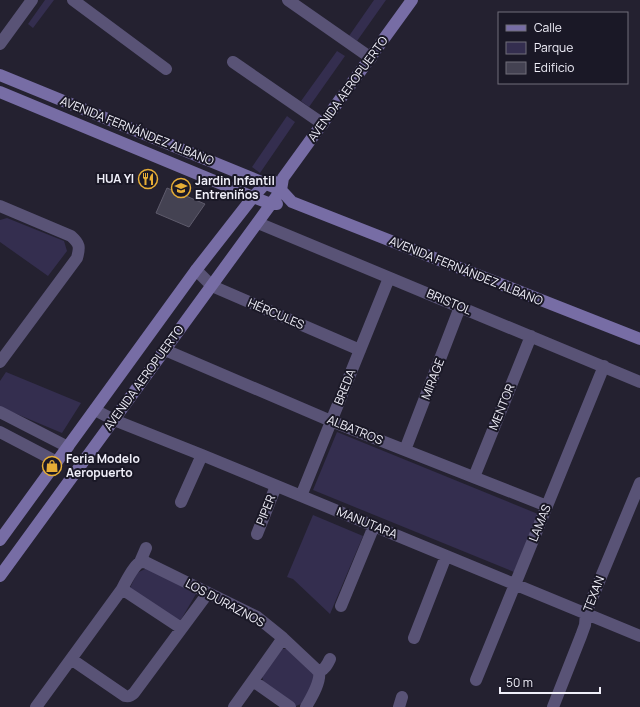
<svg xmlns="http://www.w3.org/2000/svg" width="640" height="707" viewBox="0 0 640 707" font-family="Manrope,sans-serif">
<style>
.green{fill:#342e4f}
.building{fill:#444252;stroke:#5e5b6c}
.lines{fill:none;stroke-linecap:round;stroke-linejoin:round}
.street{stroke:#595376;stroke-width:12}
.secondary{stroke:#776da5;stroke-width:12}
.labels{text-anchor:middle;stroke-width:4;stroke-linejoin:round;paint-order:stroke}
.street-label{font-size:12px;fill:#f0eff9;stroke:#1a1826}
.poi-label{font-size:12px;font-weight:bold;fill:#f0eff9;stroke:#1a1826;text-anchor:start}
</style>
<rect width="100%" height="100%" fill="#242130"/>
<path class="green" d="M 45,0 L 54,0 L 33,28 L 28,24 Z
M 374,0 L 386,0 L 357,41 L 349,36 Z
M 337,51 L 345,56 L 309,107 L 301,101 Z
M 287,116 L 295,122 L 260,173 L 252,167 Z
M 7,218 L 64,241 L 67,251 L 48,276 L 0,242 L 0,220 Z
M 6,372 L 81,403 L 62,433 L 0,407 L 0,381 Z
M 337,432 L 538,514 L 514,572 L 313,490 Z
M 313,515 L 363,536 L 330,614 L 293,579 L 287,577 Z
M 145,569 L 151,569 L 196,594 L 179,623 L 130,588 L 137,573 Z
M 280,649 L 290,649 L 313,671 L 314,680 L 303,703 L 294,707 L 264,684 L 261,672 Z"/>
<path class="building" d="M 167,188 L 205,204 L 189,227 L 156,213 Z"/>
<g class="lines">
<path class="street" d="M 73,0 L 166,69
M 288,0 L 371,58
M 0,44 L 32,0
M 233,62 L 323,124
M 0,206 L 71,236 C 80,244 80,247 77,258 L 0,362
M 258,223 L 640,382
M 196,270 L 212,286 L 360,350
M 165,350 L 331,421 L 547,506
M 95,410 L 114,420 L 202,455 L 640,636
M 0,412 L 68,447
M 0,432 L 42,454 L 57,462
M 405,450 L 460,307
M 474,477 L 531,336
M 301,496 L 389,278
M 181,502 L 202,455
M 257,534 L 276,486
M 140,562 L 146,548
M 122,589 L 181,628
M 341,606 L 374,526
M 414,638 L 446,556
M 71,659 L 125,696 C 129,697 131,696 134,693 L 208,593
M 319,672 C 325,669 327,665 330,659
M 476,680 L 604,366
M 253,681 L 290,707
M 36,707 L 122,589 C 125,583 133,567 139,563 C 141,562 142,562 145,562 L 257,617 L 283,638 L 316,669 L 319,672
M 234,707 L 283,638
M 306,707 C 311,698 321,682 319,672
M 399,707 L 402,697
M 553,707 L 581,636 L 585,625 L 586,613 L 640,483"/>
<path class="secondary" d="M 0,75 L 281,190 L 292,202 L 640,339
M 0,92 L 253,197 L 271,204 L 277,204
M 0,540 L 196,270 L 253,197 L 266,183 L 273,181
M 0,576 L 271,204 L 281,190 L 283,178 L 412,0"/>
</g>
<defs>
<symbol id="restaurant-ring" viewBox="-11 -11 22 22"><circle r="9.5" fill="#1a1826" stroke="#e6ad36" stroke-width="1.5"/><path d="M-5-6h1v4h1v-4h1v4h1v-4h1v5L-1.5 .5V6h-2V.5L-5-1ZM5-6V6H3V1.5H1.5Q1.5-4 5-6Z" fill="#e6ad36"/></symbol>
<symbol id="school-ring" viewBox="-11 -11 22 22"><circle r="9.5" fill="#1a1826" stroke="#e6ad36" stroke-width="1.5"/><path d="M0-5L7-2L0 1L-7-2ZM-4 1L0 2.5L4 1V4Q0 6-4 4Z" fill="#e6ad36"/></symbol>
<symbol id="shop-ring" viewBox="-11 -11 22 22"><circle r="9.5" fill="#1a1826" stroke="#e6ad36" stroke-width="1.5"/><path d="M-5-2.5h2.3a2.7 3.5 0 0 1 5.4 0H5L5.5 6h-11ZM-1.5-2.5h3a1.5 2.3 0 0 0-3 0Z" fill="#e6ad36"/></symbol>
</defs>
<g fill-rule="evenodd">
<use href="#restaurant-ring" x="137" y="168" width="22" height="22"/>
<use href="#school-ring" x="170" y="177" width="22" height="22"/>
<use href="#shop-ring" x="41" y="455" width="22" height="22"/>
</g>
<g class="labels">
<g class="street-label">
<text transform="translate(348 89) rotate(-54)" y="4">AVENIDA AEROPUERTO</text>
<text transform="translate(137 131) rotate(22)" y="4">AVENIDA FERNÁNDEZ ALBANO</text>
<text transform="translate(466 271) rotate(22)" y="4">AVENIDA FERNÁNDEZ ALBANO</text>
<text transform="translate(449 302) rotate(23)" y="4">BRISTOL</text>
<text transform="translate(276 314) rotate(23)" y="4">HÉRCULES</text>
<text transform="translate(144 378) rotate(-54)" y="4">AVENIDA AEROPUERTO</text>
<text transform="translate(433 379) rotate(-69)" y="4">MIRAGE</text>
<text transform="translate(345 387) rotate(-68)" y="4">BREDA</text>
<text transform="translate(502 407) rotate(-68)" y="4">MENTOR</text>
<text transform="translate(355 430) rotate(22)" y="4">ALBATROS</text>
<text transform="translate(266 510) rotate(-68)" y="4">PIPER</text>
<text transform="translate(367 523) rotate(22)" y="4">MANUTARA</text>
<text transform="translate(540 523) rotate(-68)" y="4">LAMAS</text>
<text transform="translate(594 594) rotate(-69)" y="4">TEXAN</text>
<text transform="translate(225 603) rotate(28)" y="4">LOS DURAZNOS</text>
</g>
<g class="poi-label">
<text x="134" y="183" text-anchor="end">HUA YI</text>
<text x="195" y="185">Jardin Infantil<tspan x="195" dy="14">Entreniños</tspan></text>
<text x="66" y="463">Feria Modelo<tspan x="66" dy="14">Aeropuerto</tspan></text>
</g>
</g>
<rect x="498" y="12" width="130" height="72" fill="#1a1826" stroke="#706e7a"/>
<rect x="506" y="25" width="20" height="6" fill="#776da5" stroke="#706e7a"/>
<text x="534" y="32" font-size="12" fill="#f0eff9">Calle</text>
<rect x="506" y="42" width="20" height="12" fill="#342e4f" stroke="#706e7a"/>
<text x="534" y="52" font-size="12" fill="#f0eff9">Parque</text>
<rect x="506" y="62" width="20" height="12" fill="#444252" stroke="#706e7a"/>
<text x="534" y="72" font-size="12" fill="#f0eff9">Edificio</text>
<path d="M500 687v6h100v-6" fill="none" stroke="#f0eff9" stroke-width="2"/>
<text x="506" y="687" font-size="12" fill="#f0eff9" stroke="#1a1826" stroke-width="3" paint-order="stroke">50 m</text>
</svg>
